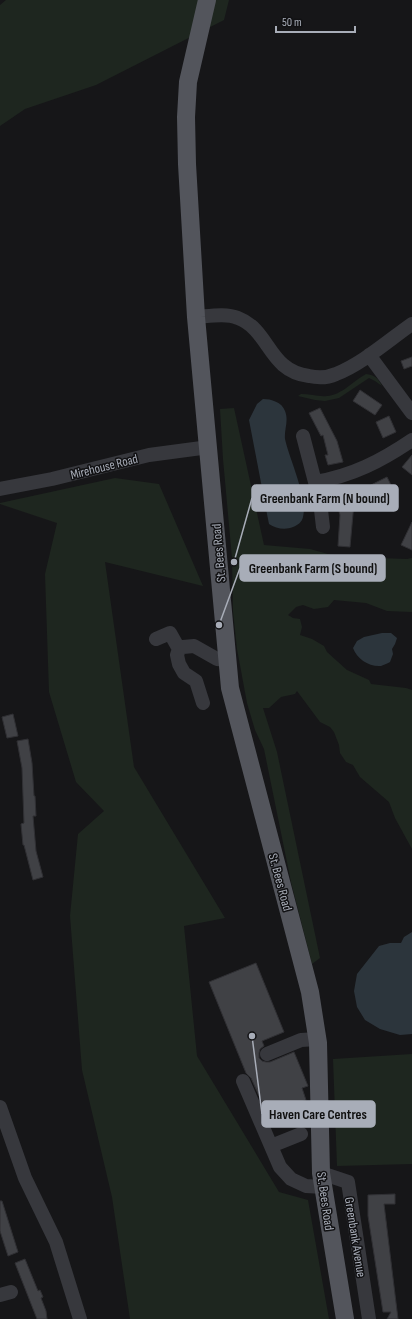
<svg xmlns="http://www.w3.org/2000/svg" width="412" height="1319" viewBox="0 0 412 1319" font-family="'Sofia Sans Condensed',sans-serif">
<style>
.green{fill:#1e261f}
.water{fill:#2c353c}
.building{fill:#404145;stroke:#303034}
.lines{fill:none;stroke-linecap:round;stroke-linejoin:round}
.minor{stroke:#37383d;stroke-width:14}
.major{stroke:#53555c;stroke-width:18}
.labels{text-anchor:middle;stroke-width:3;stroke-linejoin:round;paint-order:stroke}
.street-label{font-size:13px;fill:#a8adb8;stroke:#111113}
.leader{fill:none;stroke:#a8adb8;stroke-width:1.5}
.callout-dot{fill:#a8adb8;stroke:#111113;stroke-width:1.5}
.callout{fill:#a8adb8;stroke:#a8adb8;stroke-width:1.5}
.callout-label{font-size:14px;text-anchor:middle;font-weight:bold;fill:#111}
</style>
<rect width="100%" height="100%" fill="#161618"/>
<path class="green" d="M 6,0 L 229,0 L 224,20 L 96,85 L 25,109 L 0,126 L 0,5 Z
M 366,374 C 375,375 378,378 382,386 L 375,381 L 369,378 L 339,398 L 325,401 L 315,400 L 298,396 L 301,394 C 310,394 319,397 327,396 C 342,395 353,381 366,374 Z
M 234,408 L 264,545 L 310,549 L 328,554 L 349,557 L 407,559 L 412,558 L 412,612 L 387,611 L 366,603 L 334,600 L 328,607 L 314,609 L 303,605 L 296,607 L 288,615 L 293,618 L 300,619 L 302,627 L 300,635 L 312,639 L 324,646 L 327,652 L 347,670 L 369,680 L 371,684 L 406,688 L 412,690 L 412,849 L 395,818 L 389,802 L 360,777 L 353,765 L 346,762 L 340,753 L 339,745 L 334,732 L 330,727 L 320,722 L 297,691 L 295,694 L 281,697 L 269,708 L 263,708 L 277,752 L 320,958 L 312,964 L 291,882 L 264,749 L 255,730 L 247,703 L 237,649 L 233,611 L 232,558 L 223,459 L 220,409 Z
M 115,478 L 159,484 L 203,586 L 105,562 L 134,767 L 225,918 L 184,926 L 197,1056 L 279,1192 L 308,1200 L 329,1319 L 130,1319 L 112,1197 L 82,1070 L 70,916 L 78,834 L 104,811 L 76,782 L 49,692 L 45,574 L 57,523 L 0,504 L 0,503 Z
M 412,1054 L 412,1164 L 337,1166 L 333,1059 Z"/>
<path class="water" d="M 263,399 C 271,399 282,402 285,411 C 289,421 284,429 285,439 C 289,458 308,498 303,517 C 302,522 298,525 293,527 C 286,530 276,529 269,524 L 267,514 L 249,420 L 257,404 Z
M 382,633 L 391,633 L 397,638 L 395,644 L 392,649 L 393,654 L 390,662 C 388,663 384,665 381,666 C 369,667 357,659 353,648 L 357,641 L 364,637 Z
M 412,932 L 412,1034 L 400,1035 L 380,1029 L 365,1020 L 357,1007 L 354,991 L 357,974 L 379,946 L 390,943 L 401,943 L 404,937 Z"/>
<path class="building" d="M 412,357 L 412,366 L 404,369 L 401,361 Z
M 360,390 L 382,405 L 375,415 L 353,401 Z
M 320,408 L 337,441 L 343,462 L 328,465 L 325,455 L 328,455 L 323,435 L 321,436 L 309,413 Z
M 389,416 L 396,432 L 383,438 L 376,422 Z
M 412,455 L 412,475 L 402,467 Z
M 387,477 L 394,491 L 378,499 L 371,485 Z
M 350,489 L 354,503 L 350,547 L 338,546 L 340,515 L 334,493 Z
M 412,522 L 412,550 L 401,545 Z
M 13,714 L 18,736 L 7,738 L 2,717 Z
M 28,739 L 32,763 L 34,796 L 35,796 L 36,816 L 33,816 L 36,851 L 43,877 L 33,880 L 24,845 L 23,845 L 21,824 L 24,823 L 22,768 L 17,741 Z
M 256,963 L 284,1032 L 262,1041 L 264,1046 L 260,1049 L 259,1053 L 259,1058 L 262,1061 L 266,1062 L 270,1062 L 294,1052 L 308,1086 L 302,1088 L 306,1100 L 268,1116 L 251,1078 L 246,1073 L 209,982 Z
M 395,1194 L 395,1204 L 384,1204 L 398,1319 L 387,1319 L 391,1312 L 383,1312 L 368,1216 L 368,1195 Z
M 0,1201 L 2,1201 L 18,1252 L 8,1256 L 0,1231 Z
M 25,1259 L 38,1291 L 40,1290 L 43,1297 L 41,1298 L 46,1311 L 47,1319 L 37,1319 L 15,1263 Z"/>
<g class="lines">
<path class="minor" d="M 196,317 C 210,316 226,313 238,318 C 270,330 268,371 309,376 C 318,378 327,378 336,374 C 362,364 389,340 412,324
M 369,355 L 412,413
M 303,436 L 315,482
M 0,489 L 52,479 L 149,455 L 209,447
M 323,527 L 321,510 L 315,482 C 352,476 381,461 412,440
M 156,639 L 170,633 L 179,649
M 203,703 L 196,681 L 184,673 L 179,664 L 177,655 L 179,649 L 183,647 L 194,646 L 217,659 L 227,660
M 267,1054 L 301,1040 L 317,1039
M 243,1081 L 280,1167 L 291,1179 L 306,1186 L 324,1187
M 0,1107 L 25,1178 L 56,1242 L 80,1319
M 271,1146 L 301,1134
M 321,1173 L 348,1182 L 369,1319
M 0,1295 L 11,1292"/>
<path class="major" d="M 207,0 L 188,82 L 186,117 L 187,164 L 196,317 L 230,688 L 310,992 L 318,1043 L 321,1173 L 345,1319"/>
</g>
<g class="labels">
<g class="street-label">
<text transform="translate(104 466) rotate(-14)" y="5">Mirehouse Road</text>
<text transform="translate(218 553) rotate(-95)" y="5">St. Bees Road</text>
<text transform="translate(281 882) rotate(75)" y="5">St. Bees Road</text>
<text transform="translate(326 1201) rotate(82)" y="5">St. Bees Road</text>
<text transform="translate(356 1237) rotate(81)" y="5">Greenbank Avenue</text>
</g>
</g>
<path class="leader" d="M234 562L252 498M219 625L240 568M252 1036L262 1114"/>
<g class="callout-dot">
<circle cx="234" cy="562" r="4"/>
<circle cx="219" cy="625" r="4"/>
<circle cx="252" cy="1036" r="4"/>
</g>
<g class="callout">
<rect x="252" y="485" width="146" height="26" rx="4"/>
<rect x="240" y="555" width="145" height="26" rx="4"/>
<rect x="262" y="1101" width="113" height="26" rx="4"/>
</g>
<g class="callout-label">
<text x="325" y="503">Greenbank Farm (N bound)</text>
<text x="313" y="573">Greenbank Farm (S bound)</text>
<text x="318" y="1119">Haven Care Centres</text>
</g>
<path d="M276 26v6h79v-6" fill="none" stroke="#a8adb8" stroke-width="2"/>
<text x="282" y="26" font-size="12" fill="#a8adb8" stroke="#111113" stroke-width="3" paint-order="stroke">50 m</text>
</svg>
